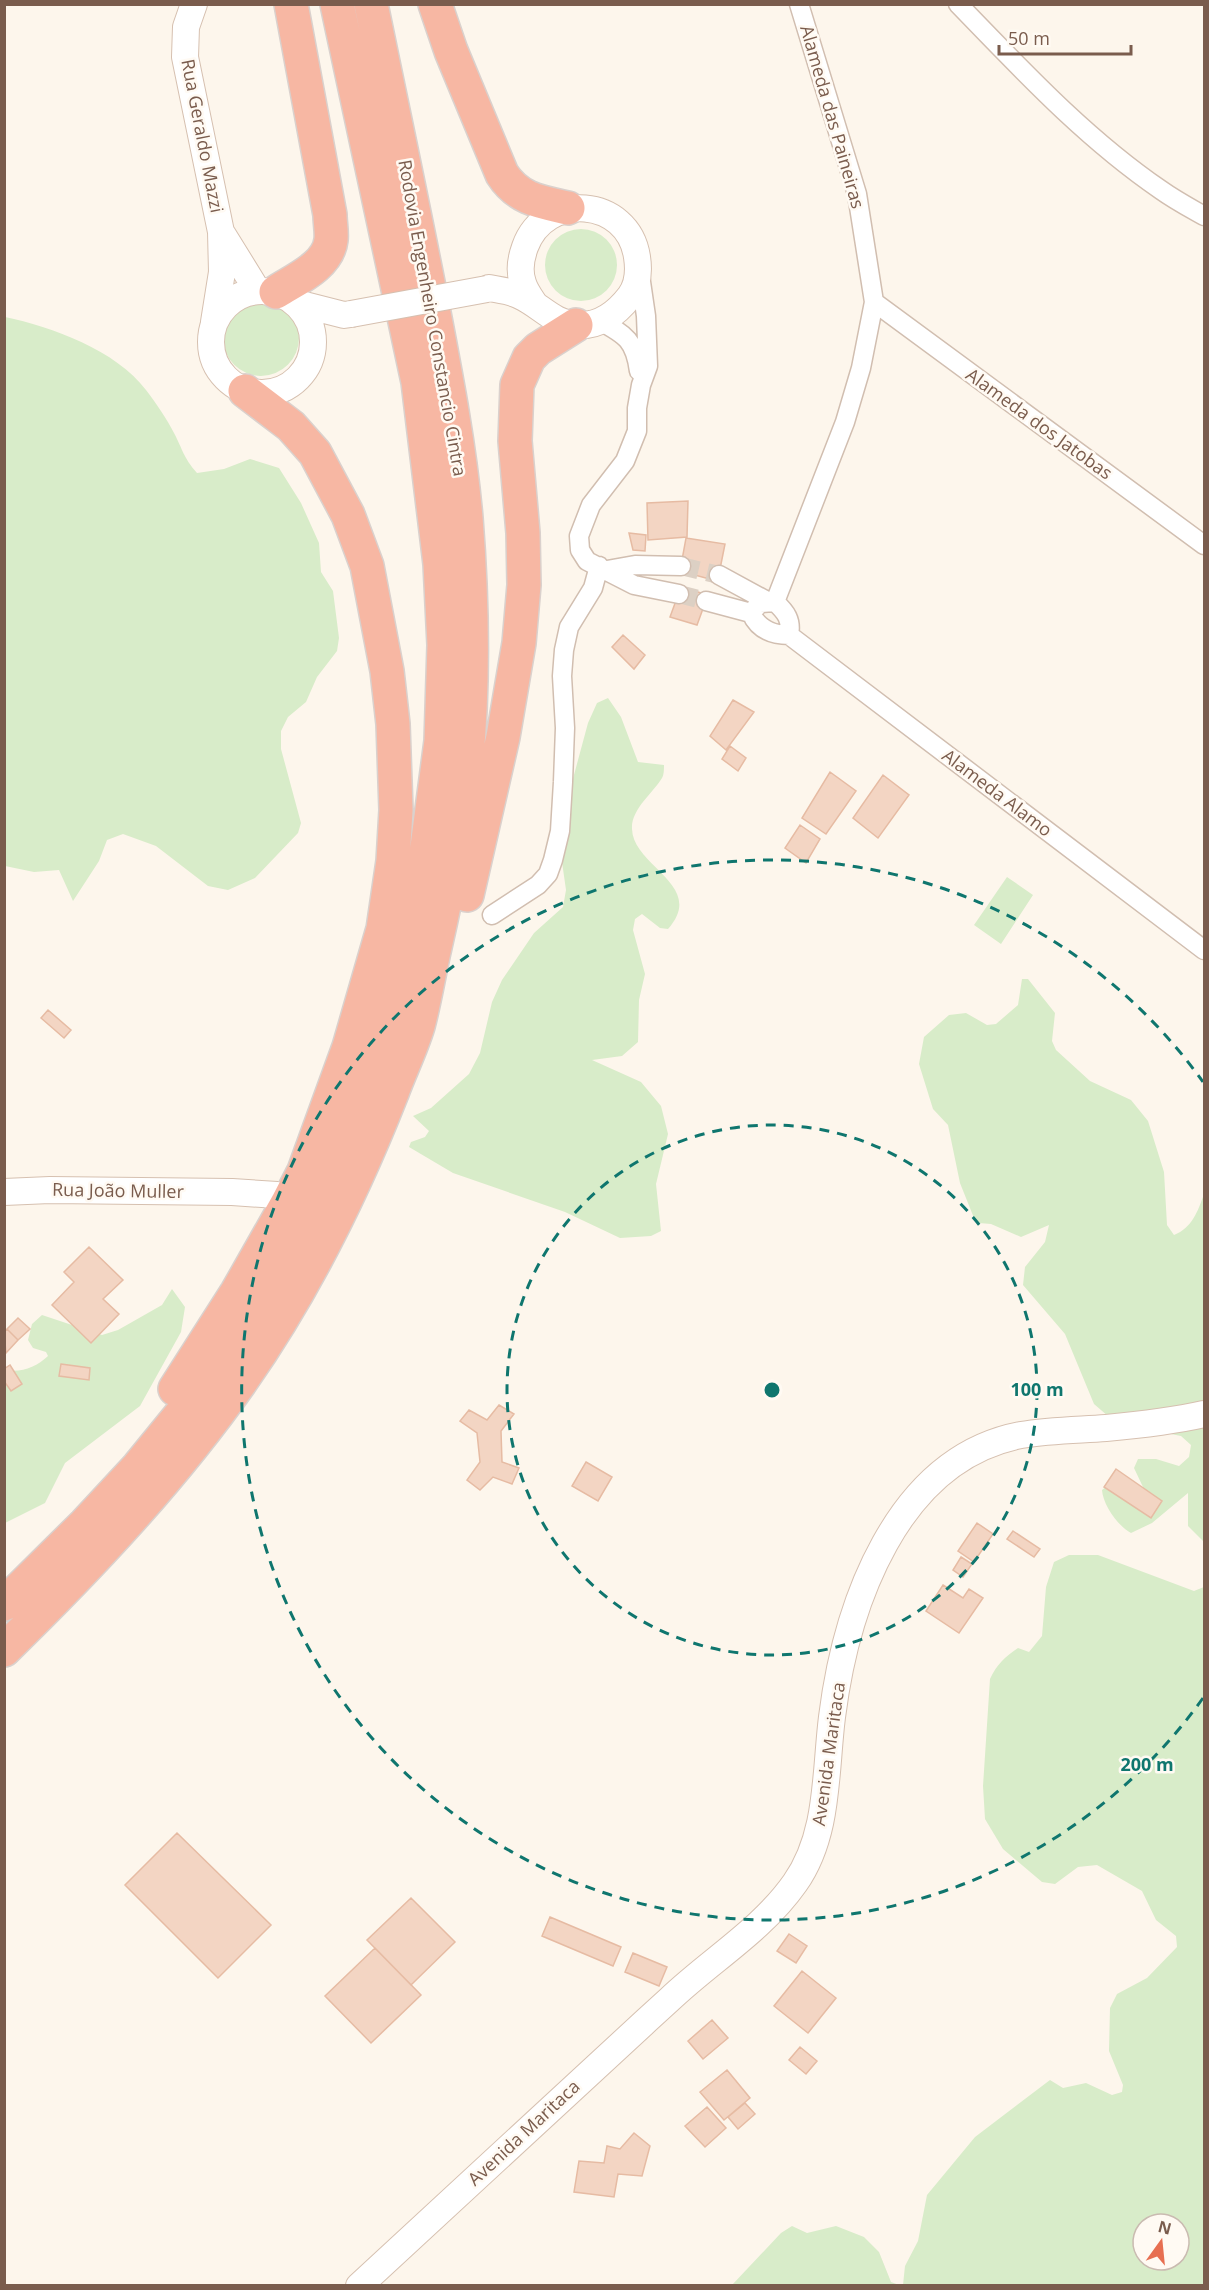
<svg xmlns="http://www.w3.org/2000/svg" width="1209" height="2290" viewBox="0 0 1209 2290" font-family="'Open Sans',sans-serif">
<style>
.green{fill:#d8ecc9;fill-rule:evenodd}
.building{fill:#f3d5c3;stroke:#e6bba3;stroke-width:1.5}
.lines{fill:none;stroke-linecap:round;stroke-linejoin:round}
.street-tunnel{stroke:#dcd0c4;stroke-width:18;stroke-dasharray:18 9;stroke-linecap:butt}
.street-casing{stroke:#d1beb0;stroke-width:21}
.secondary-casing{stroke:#d6c0b0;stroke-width:28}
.highway-casing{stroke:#dad1cd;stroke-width:36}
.street{stroke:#fff;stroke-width:18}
.secondary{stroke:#fff;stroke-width:26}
.highway{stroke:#f7b7a3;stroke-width:33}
.secondary-bridge-casing{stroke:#d6c0b0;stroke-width:28;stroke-linecap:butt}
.secondary-bridge{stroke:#fff;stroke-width:26}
.ring{fill:none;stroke:#0f766e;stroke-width:3;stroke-dasharray:10 8}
.labels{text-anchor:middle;stroke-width:5;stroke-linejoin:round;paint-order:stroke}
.street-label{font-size:18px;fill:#7a5c4d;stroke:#fffaf3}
.centre{fill:#0f766e;stroke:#fffaf3;stroke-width:3}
.ring-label{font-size:18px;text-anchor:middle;font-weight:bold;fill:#0f766e;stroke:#fffaf3;stroke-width:5;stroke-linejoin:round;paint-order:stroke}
</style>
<rect width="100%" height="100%" fill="#fdf6ec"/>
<path class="green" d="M545 265a36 36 0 1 1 72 0a36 36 0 1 1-72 0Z
M223 338a38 38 0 1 1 76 0a38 38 0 1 1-76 0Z
M 5,317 C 52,327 116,350 146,390 C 156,403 167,419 174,433 C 183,450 183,457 197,473 L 224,469 L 250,459 L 279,468 L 301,503 L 319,543 L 321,572 L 333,591 L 339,638 L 337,651 L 317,677 L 306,702 L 288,717 L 281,731 L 281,749 L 301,823 L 298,833 L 255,878 L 228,890 L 208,886 L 156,846 L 123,834 L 107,840 L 99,861 L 73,901 L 59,870 L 34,872 L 5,866 Z
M 608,698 L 621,717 L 638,762 L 664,765 C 664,769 664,775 662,778 C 654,792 631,809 632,829 C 633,867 707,885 668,929 L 660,928 L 642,914 L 635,919 L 633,930 L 645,974 L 639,1000 L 638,1042 L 622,1056 L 592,1060 L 641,1082 L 661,1106 L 668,1134 L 656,1184 L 661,1231 L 651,1236 L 620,1238 L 565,1212 L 453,1173 L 409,1147 L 411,1142 L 425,1137 L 429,1131 L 413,1116 L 431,1108 L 469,1074 L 480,1053 L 492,1002 L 502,980 L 534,933 L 563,907 L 566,890 L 560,848 L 564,812 L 588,723 L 597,703 Z
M 1007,877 L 1033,895 L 1001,944 L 974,925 Z
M 1022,979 L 1028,979 L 1055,1013 L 1052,1041 L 1056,1050 L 1090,1081 L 1131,1100 L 1148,1121 L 1164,1172 L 1167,1225 L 1174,1235 C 1192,1228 1198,1211 1204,1194 L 1204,1542 L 1188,1526 L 1188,1493 L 1152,1523 L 1131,1533 C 1118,1526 1103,1505 1102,1490 L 1107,1486 L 1142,1495 L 1143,1487 L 1134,1468 L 1138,1459 L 1156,1459 L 1179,1466 L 1189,1457 L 1191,1445 L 1181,1436 L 1116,1423 L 1094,1404 L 1065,1334 L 1023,1285 L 1025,1267 L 1045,1242 L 1049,1225 L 1021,1237 L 991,1224 L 979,1223 L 974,1218 L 960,1183 L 948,1125 L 933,1109 L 919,1064 L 924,1037 L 949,1015 L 966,1013 L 987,1025 L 996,1024 L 1018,1005 Z
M 172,1289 L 185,1307 L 181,1332 L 140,1406 L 65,1463 L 45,1503 L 5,1523 L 5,1370 C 22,1373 36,1367 48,1356 L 46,1352 L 33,1348 L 28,1340 L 32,1324 L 42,1315 L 102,1335 L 118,1330 L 162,1305 Z
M 1069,1555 L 1098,1555 L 1194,1591 L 1204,1587 L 1204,2285 L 903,2285 L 905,2266 L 918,2241 L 927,2195 L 975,2137 L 1050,2080 L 1063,2088 L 1086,2083 L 1112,2095 L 1122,2092 L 1123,2085 L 1109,2051 L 1110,2008 L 1117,1994 L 1147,1978 L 1177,1947 L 1176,1936 L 1156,1920 L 1142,1891 L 1097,1865 L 1078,1867 L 1055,1884 L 1042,1882 L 1003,1849 L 985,1819 L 983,1786 L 990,1679 C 997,1664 1005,1657 1018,1648 L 1029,1652 L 1042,1636 L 1046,1587 L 1054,1562 ZM 1143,2224 L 1179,2224 L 1179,2260 L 1143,2260 Z
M 792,2226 L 807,2233 L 836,2226 L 864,2237 L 879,2252 L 891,2282 L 899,2285 L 732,2285 L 781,2233 Z"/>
<path class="building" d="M 688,501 L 687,537 L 648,540 L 647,503 Z
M 629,533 L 646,535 L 645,551 L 633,550 Z
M 686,538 L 725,544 L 718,579 L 713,580 L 680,571 Z
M 681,587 L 708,595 L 697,625 L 670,617 Z
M 623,635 L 645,655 L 634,669 L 612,647 Z
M 733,700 L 754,712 L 726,750 L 710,736 Z
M 730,746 L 746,758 L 738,771 L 722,759 Z
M 830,772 L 856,791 L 826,834 L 802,818 Z
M 883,775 L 909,795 L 878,838 L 853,818 Z
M 800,825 L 820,839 L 806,863 L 785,848 Z
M 48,1010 L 71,1030 L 64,1038 L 41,1018 Z
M 89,1247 L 123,1280 L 103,1299 L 119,1314 L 91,1343 L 52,1305 L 74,1282 L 64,1272 Z
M 18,1318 L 30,1329 L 18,1340 L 7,1329 Z
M 7,1329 L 18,1340 L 6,1353 L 4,1332 Z
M 61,1364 L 90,1368 L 89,1380 L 59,1376 Z
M 10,1365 L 22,1384 L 11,1391 L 4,1381 L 4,1369 Z
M 499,1405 L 514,1414 L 501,1431 L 502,1462 L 519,1468 L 512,1484 L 493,1477 L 480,1490 L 467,1480 L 480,1462 L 477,1433 L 460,1421 L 469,1410 L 487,1420 Z
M 586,1462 L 612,1477 L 598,1501 L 572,1486 Z
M 1116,1469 L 1162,1501 L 1151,1518 L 1104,1487 Z
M 977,1523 L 993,1534 L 974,1562 L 958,1551 Z
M 1013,1531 L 1040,1549 L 1034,1557 L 1007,1539 Z
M 961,1557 L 972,1564 L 963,1577 L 953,1570 Z
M 943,1585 L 963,1598 L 969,1589 L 983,1598 L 959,1633 L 926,1611 Z
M 177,1833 L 271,1925 L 218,1978 L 125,1885 Z
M 411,1898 L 455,1942 L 411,1985 L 367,1940 Z
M 550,1917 L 621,1947 L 613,1966 L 542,1936 Z
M 789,1934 L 807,1946 L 796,1963 L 777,1951 Z
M 375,1948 L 421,1995 L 371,2043 L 325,1996 Z
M 633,1953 L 667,1967 L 659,1986 L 625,1972 Z
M 802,1971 L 836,1998 L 808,2033 L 774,2006 Z
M 712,2020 L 728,2038 L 703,2059 L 688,2041 Z
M 800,2047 L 817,2061 L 806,2074 L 789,2060 Z
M 727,2070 L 750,2098 L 724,2120 L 700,2092 Z
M 745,2103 L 755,2114 L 738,2129 L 728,2117 Z
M 707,2107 L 726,2128 L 705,2147 L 685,2126 Z
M 634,2133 L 650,2146 L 642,2176 L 618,2174 L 614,2197 L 574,2192 L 579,2161 L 604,2163 L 607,2146 L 620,2149 Z"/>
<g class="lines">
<path class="street-tunnel" d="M 681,566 L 719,575
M 679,594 L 706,601"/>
<defs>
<path id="street" d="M 958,4 C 1022,70 1085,138 1161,190 C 1175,200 1190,208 1204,216
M 640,275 L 646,316 L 648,366 L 641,385 L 637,408 L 637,431 L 625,461 L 591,505 L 579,536 L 580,550 L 587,561 L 634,585 L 679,594
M 874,302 L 1204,545
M 600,321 C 626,335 635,341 639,371
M 607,570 L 635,565 L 681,566
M 719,575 L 767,601
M 706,601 L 751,613 C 758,629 772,635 789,635 L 1204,950
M 775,602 L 845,422 L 861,368 L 874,302 L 857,194 L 799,4
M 751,613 L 760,603 L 775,602 C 786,612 792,620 789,635
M 492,915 L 538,885 L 548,874 L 553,860 L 560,831 L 563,782 L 565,728 L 562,676 L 564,650 L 569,627 L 593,588 L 599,566"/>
<path id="secondary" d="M 194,4 L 186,27 L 185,57 L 221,232 L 222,272 L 214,322
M 223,235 L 257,290
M 489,288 C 499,290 511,291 520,296 C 540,305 553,323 576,325 C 599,327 617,313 630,296 C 638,285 639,270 637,257 C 628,197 545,191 525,247 C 521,258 519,272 523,283 C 525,290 530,297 534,303
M211 342a51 51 0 1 1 102 0a51 51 0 1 1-102 0Z
M 297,303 L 344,315 L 351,314
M 4,1192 L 50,1190 L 232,1192 L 277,1195 L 287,1204
M 359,2286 C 463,2190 566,2094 670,1999 C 711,1960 762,1930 795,1883 C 829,1835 825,1773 832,1717 C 846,1606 896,1459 1021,1435 C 1050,1430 1078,1430 1106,1428 C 1139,1425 1173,1421 1204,1414"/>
<path id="highway" d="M 435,4 L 451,51 L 502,174 C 518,199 540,202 568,208
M 276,292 C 296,279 328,266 331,240 C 332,232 330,223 330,215 L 291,4
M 467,895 L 503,737 L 519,643 L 524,585 L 523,533 L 515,441 L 517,385 L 529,358 L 538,349 L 576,325
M 175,1389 L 237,1292 L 287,1204 L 304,1171 L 349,1047 L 383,929 L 393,861 L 396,810 L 393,724 L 387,671 L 367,566 L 348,515 L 315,453 L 291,426 L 245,391
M 4,1604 L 85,1524 L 138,1467 L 187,1407 L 239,1336 L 277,1273 L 352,1120 L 381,1048 L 403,978 L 419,908 L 441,741 L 444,645 L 440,564 L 418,382 L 337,4
M 4,1650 C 90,1566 173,1478 242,1380 C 305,1290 352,1195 392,1093 C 400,1071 411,1049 418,1026 C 425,1000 429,973 435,947 C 447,894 458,841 464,788 C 474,699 473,607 466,518 C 460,449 447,381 434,313 C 414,210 392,107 371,4"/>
</defs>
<use href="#street" class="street-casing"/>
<use href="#secondary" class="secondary-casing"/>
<use href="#highway" class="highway-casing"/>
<use href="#street" class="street"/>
<use href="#secondary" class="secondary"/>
<use href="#highway" class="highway"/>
<defs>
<path id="secondary-bridge" d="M 351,314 L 487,289"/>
</defs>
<use href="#secondary-bridge" class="secondary-bridge-casing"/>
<use href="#secondary-bridge" class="secondary-bridge"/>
</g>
<g class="ring">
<circle cx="772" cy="1390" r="265"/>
<path d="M1203 1698A530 530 0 1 1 1203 1082"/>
</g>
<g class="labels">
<g class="street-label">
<text transform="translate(832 117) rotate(74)" y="6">Alameda das Paineiras</text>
<text transform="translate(202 136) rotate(79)" y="6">Rua Geraldo Mazzi</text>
<text transform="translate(432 318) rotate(80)" y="6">Rodovia Engenheiro Constancio Cintra</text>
<text transform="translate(1039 424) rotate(36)" y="6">Alameda dos Jatobas</text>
<text transform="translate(997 793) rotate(37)" y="6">Alameda Alamo</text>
<text transform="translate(118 1191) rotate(1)" y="6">Rua João Muller</text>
<text transform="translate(829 1754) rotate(-82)" y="6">Avenida Maritaca</text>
<text transform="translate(524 2133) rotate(-43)" y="6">Avenida Maritaca</text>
</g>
</g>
<circle cx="772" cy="1390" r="9" class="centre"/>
<g class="ring-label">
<text x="1037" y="1396">100 m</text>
<text x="1147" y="1771">200 m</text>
</g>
<rect width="1209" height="2290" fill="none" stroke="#7a5c4d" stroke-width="12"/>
<g transform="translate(1161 2242) rotate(15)"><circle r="28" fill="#fffaf3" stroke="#cabbb1" stroke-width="1.5"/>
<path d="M0-4.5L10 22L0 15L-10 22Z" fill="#e76f51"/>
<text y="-9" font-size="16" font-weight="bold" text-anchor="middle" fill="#7a5c4d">N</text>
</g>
<path d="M999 45v9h132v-9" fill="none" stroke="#7a5c4d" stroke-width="3"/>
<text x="1008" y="45" font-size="18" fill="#7a5c4d" stroke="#fffaf3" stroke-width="4.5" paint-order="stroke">50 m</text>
</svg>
